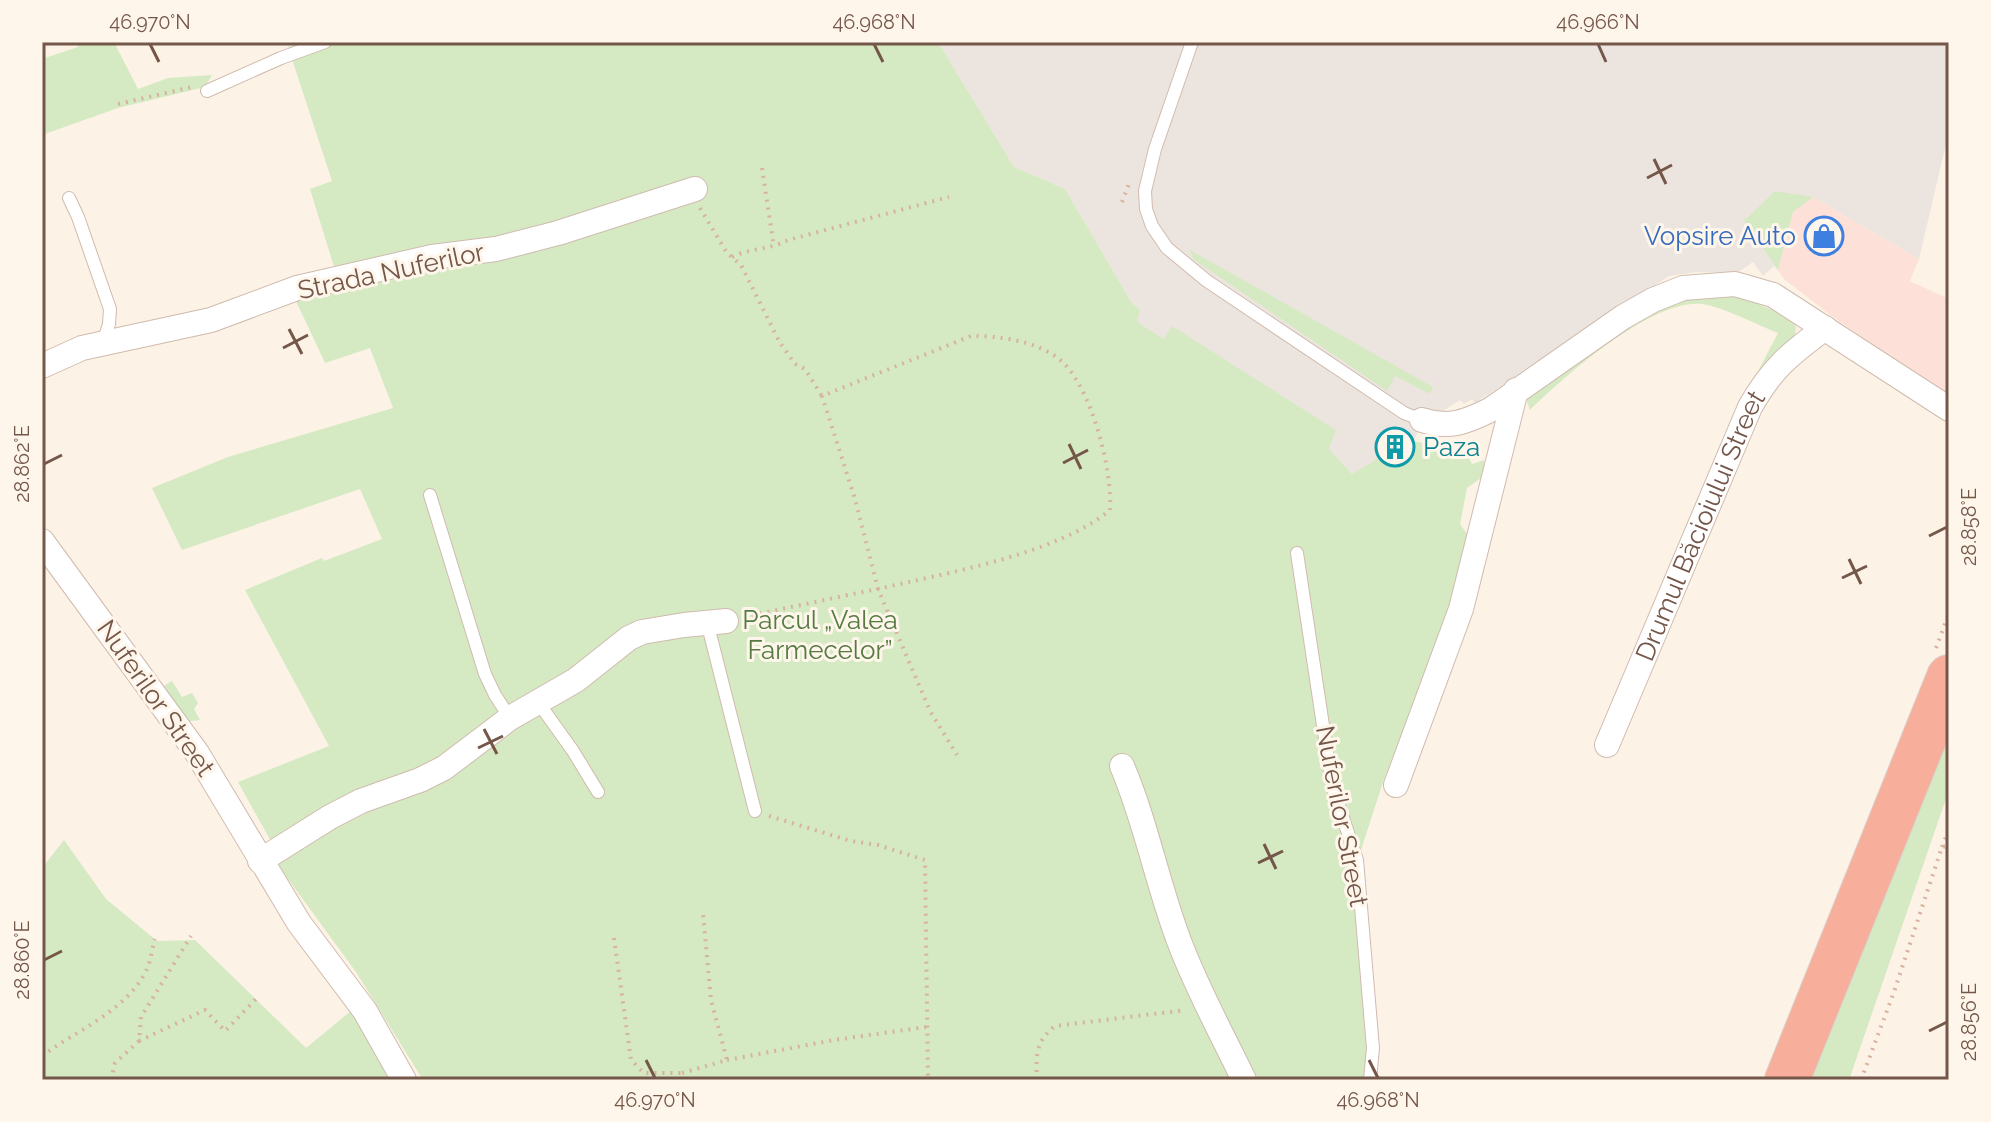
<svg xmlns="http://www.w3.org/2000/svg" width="1991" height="1122" viewBox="0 0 1991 1122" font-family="Raleway,sans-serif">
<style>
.commercial{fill:#fde1d8}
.industrial{fill:#ece5df}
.green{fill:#d5eac3}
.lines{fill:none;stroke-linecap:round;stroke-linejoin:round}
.lane-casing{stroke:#d0bbae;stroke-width:14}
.street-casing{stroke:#d0bbae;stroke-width:26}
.highway-casing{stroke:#d8d0cc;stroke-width:46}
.path{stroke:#d7b29f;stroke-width:4;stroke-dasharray:2 6;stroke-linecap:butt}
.lane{stroke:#fff;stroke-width:12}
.street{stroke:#fff;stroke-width:24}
.highway{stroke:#f7af9b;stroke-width:44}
.ticks{fill:none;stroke:#75574a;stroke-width:3}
.labels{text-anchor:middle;stroke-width:6;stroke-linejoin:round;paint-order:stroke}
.shop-label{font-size:26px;fill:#366cbe;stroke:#fff6eb;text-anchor:end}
.street-label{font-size:26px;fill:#75574a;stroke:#fff6eb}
.culture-label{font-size:26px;fill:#0d838f;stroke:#fff6eb;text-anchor:start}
.park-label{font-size:26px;fill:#557b42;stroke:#fff6eb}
.neatline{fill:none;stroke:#75574a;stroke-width:3}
.ticks-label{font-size:20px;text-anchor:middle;fill:#75574a}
</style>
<rect width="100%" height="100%" fill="#fcf2e5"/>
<path class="commercial" d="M 1813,197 L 1919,259 L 1910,281 L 1949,299 L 1949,381 L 1945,394 L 1833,317 L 1784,279 L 1778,270 L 1793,212 Z"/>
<path class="industrial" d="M 938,42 L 1949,42 L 1949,131 L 1919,259 L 1813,197 L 1793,212 L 1778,270 L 1774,266 L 1763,276 L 1753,262 L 1737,273 L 1696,272 L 1669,276 L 1475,403 L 1472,399 L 1464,404 L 1460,400 L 1442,412 L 1427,409 L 1407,458 L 1390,451 L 1352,474 L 1328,448 L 1335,430 L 1172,327 L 1164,339 L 1136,322 L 1140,309 L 1133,305 L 1065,189 L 1014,167 Z"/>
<path class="green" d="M 76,42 L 114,42 L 138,89 L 168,78 L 212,75 L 205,87 L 118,108 L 42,135 L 42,59 L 78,47 Z
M 302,42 L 938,42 L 1014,167 L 1065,189 L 1133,305 L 1140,309 L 1137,322 L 1164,339 L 1172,326 L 1336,430 L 1329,449 L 1352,474 L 1390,451 L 1407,458 L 1414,441 L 1445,448 L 1448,458 L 1466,452 L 1472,464 L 1484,460 L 1484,476 L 1467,488 L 1460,524 L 1469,537 L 1453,600 L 1383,782 L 1351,881 L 1361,931 L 1372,1080 L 423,1080 L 356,972 L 280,868 L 273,845 L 238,782 L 329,746 L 245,590 L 322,558 L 324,561 L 382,539 L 360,489 L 182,550 L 152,488 L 228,457 L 393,408 L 370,348 L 325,363 L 288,284 L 335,270 L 310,189 L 332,181 L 288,47 Z
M 1775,191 L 1813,197 L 1793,212 L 1778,270 L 1744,221 Z
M 1190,250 L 1433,387 L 1430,394 L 1395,376 L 1387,391 L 1193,259 Z
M 1691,295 L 1736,295 L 1789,317 L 1796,327 L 1795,337 L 1746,394 L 1778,333 C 1760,326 1718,305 1702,304 C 1651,299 1565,376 1530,410 L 1526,399 L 1635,318 Z
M 172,681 L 182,697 L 192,693 L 198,703 L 194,709 L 200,720 L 184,722 L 160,688 Z
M 1949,717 L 1949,790 L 1849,1080 L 1806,1080 Z
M 64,840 L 106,899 L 157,941 L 195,940 L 306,1048 L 352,1010 L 389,1080 L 42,1080 L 42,868 Z"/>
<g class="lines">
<defs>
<path id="lane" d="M 1192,42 L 1155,149 L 1145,191 L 1146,209 L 1152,226 L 1167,248 L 1207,281 L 1404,413 L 1422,420
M 207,91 L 281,58 L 325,42
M 69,198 L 78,217 L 110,309 L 109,324 L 103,343
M 430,495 L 485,674 L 495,695 L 510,718
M 1297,553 L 1332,785 L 1357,860 L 1373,1048 L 1370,1080
M 707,622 L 755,811
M 538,702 L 573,751 L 598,792"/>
<g id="street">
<path d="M 42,366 L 82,348 L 211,320 L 297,288 L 432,257 L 496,249 L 558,233 L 695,189"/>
<path d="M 1422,420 C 1448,429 1466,422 1490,410 L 1623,317 L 1653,300 L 1683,288 L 1735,284 L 1773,295 L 1949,409"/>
<path d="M 42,541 L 197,753 L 299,923 L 365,1011 L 404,1080"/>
<path id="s1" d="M 1607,745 L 1750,407 C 1772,368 1790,354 1825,328"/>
<path d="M 1122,766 C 1146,822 1157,883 1179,941 C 1197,989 1222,1034 1244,1080"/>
<path d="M 1396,785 L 1461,609 L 1516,390"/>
<path d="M 260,861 L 330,817 L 361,801 L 420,780 L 444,768 L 510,718 L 576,680 L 629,638 L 642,632 L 684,625 L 726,621"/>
</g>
<path id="highway" d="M 1787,1080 L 1949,677"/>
</defs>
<use href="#lane" class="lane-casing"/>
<use href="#street" class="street-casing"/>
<use href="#highway" class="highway-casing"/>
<path class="path" d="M 118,104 L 192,87
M 762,168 L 774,247
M 1122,202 L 1129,184
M 700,208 L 727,253 L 741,265 L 780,343 L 795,364 L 805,369 L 822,396
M 732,257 C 750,248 770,250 788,240 L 949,197
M 744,617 L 867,591 L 878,589 C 946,573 1058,554 1110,510 C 1113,471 1090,378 1055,356 C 1031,340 998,336 971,336 L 822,396 L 855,499 L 878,589 L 930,711 L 957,755
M 1936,648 L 1949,613
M 769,816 L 851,841 L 878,845 L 925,860 L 928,1080
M 1942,847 L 1949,829
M 614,938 L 631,1060 L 644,1073 L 682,1073 L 684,1080
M 139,1041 L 205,1010 L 225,1031 L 256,999
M 42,1056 C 77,1030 128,1010 147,969 C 151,960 152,948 155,939
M 727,1060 L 834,1040 L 926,1027
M 682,1073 L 727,1060 L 711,1000 L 703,914
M 111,1080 L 115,1063 L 139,1041 L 141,1017 L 191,936
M 1037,1080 C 1036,1056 1035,1042 1055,1026 L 1186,1010
M 1861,1080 L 1894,992 L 1942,847 L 1949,846"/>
<use href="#lane" class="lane"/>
<use href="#street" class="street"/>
<use href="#highway" class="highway"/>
</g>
<path class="ticks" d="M 150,44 L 159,62M 874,44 L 883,62M 1598,44 L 1606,62M 1654,159 L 1666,184M 1647,178 L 1672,165M 289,329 L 302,354M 283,348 L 308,335M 1069,444 L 1081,469M 1063,463 L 1088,450M 44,464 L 62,455M 1929,536 L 1947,527M 1849,559 L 1861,584M 1842,578 L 1867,566M 484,729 L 497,754M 478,748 L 503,736M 1264,844 L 1276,869M 1258,863 L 1283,851M 44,960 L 62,951M 1929,1031 L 1947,1022M 646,1060 L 655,1078M 1369,1060 L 1378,1078"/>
<defs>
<symbol id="shop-ring" viewBox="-11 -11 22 22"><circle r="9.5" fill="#fff6eb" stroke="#3f7fe0" stroke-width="1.5"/><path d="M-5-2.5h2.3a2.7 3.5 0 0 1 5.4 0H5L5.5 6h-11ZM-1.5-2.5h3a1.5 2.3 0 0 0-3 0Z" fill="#3f7fe0"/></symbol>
<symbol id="building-ring" viewBox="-11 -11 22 22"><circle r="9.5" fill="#fff6eb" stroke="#0f9aa8" stroke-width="1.5"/><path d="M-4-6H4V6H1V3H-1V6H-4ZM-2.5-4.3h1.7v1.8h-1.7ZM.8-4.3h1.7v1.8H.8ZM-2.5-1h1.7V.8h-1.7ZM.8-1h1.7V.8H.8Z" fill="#0f9aa8"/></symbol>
</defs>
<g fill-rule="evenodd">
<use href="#shop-ring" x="1802" y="214" width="44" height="44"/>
<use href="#building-ring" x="1373" y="425" width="44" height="44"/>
</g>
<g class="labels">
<g class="shop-label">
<text x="1796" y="245">Vopsire Auto</text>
</g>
<g class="street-label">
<text transform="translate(391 271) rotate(-12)" y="9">Strada Nuferilor</text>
<text dy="9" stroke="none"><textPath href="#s1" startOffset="238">Drumul Băcioiului Street</textPath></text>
<text transform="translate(156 698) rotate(55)" y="9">Nuferilor Street</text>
<text transform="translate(1342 816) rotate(79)" y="9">Nuferilor Street</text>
</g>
<g class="culture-label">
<text x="1423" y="456">Paza</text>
</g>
<g class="park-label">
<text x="820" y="629">Parcul „Valea<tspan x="820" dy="30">Farmecelor”</tspan></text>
</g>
</g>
<rect width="1991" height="1122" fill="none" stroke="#fff6eb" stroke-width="88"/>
<rect x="44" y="44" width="1903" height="1034" class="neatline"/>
<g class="ticks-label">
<text x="150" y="29">46.970°N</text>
<text x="874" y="29">46.968°N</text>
<text x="1598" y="29">46.966°N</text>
<text transform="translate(22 464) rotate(-90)" y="7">28.862°E</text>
<text transform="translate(1969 527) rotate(-90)" y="7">28.858°E</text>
<text transform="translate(22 960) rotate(-90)" y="7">28.860°E</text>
<text transform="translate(1969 1022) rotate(-90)" y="7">28.856°E</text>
<text x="655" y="1107">46.970°N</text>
<text x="1378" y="1107">46.968°N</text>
</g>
</svg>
